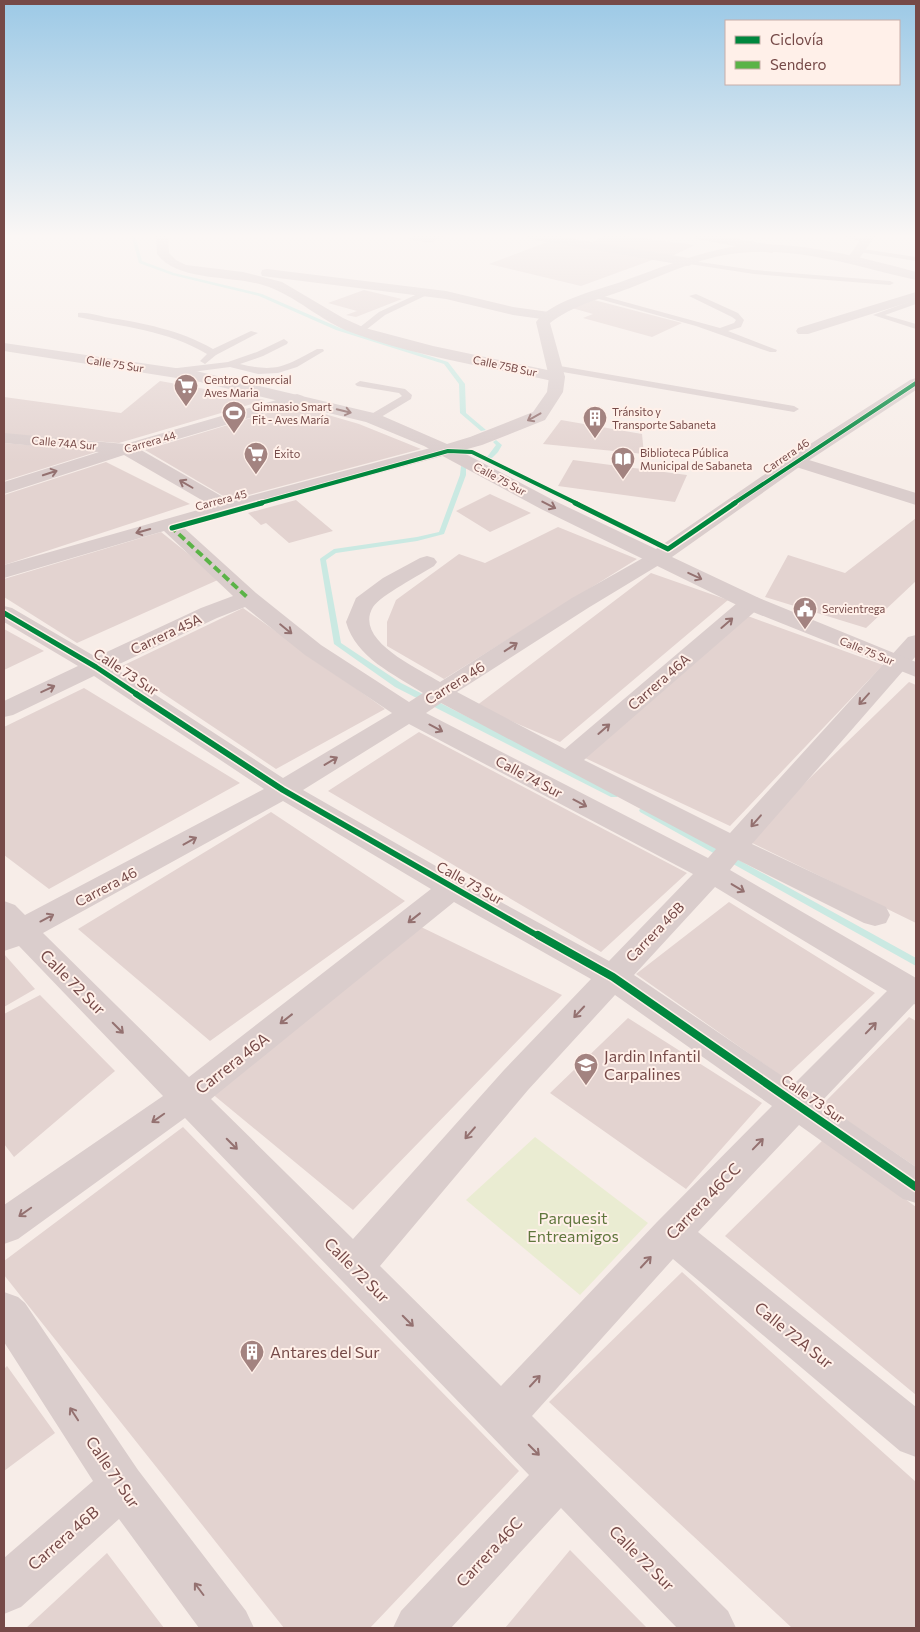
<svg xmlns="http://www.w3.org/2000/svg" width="920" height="1632" viewBox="0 0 920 1632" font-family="Commissioner,sans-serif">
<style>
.green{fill:#eaecd2}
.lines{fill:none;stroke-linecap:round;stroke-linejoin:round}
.stream{fill:#cae9e2;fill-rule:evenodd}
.building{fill:#e3d3d0}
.lane{fill:#dacdcc;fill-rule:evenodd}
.street{fill:#dacdcc;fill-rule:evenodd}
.secondary{fill:#dacdcc;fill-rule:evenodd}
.quiet{stroke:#5ab347;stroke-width:4;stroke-dasharray:8 4;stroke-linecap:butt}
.cycleway-far3-casing{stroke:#fff0e9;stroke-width:5.5}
.cycleway-far2-casing{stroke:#fff0e9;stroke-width:8}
.cycleway-far1-casing{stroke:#fff0e9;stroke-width:9}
.cycleway-casing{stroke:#fff0e9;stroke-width:11}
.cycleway-far3{stroke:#00873e;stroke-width:4}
.cycleway-far2{stroke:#00873e;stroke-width:5}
.cycleway-far1{stroke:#00873e;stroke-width:6}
.cycleway{stroke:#00873e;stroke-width:8}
.oneway{stroke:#947170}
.labels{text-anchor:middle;stroke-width:4;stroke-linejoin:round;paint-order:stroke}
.far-street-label{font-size:11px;fill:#764a48;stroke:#fff0e9}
.far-poi-label{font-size:11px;fill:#764a48;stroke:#fff0e9;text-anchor:start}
.street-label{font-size:14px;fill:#764a48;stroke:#fff0e9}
.near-street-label{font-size:16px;fill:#764a48;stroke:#fff0e9}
.near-poi-label{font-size:16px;fill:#764a48;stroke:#fff0e9;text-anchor:start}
.near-park-label{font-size:16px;fill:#5f763c;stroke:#fff0e9}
</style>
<rect width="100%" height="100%" fill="#f7ede8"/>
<path class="green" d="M 535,1137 L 648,1223 L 580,1295 L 466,1200 Z"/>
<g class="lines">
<path class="stream" d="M 131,235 L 135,235 L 142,261 L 174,273 L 262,294 L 340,328 L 448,362 L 465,384 L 466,413 L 486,430 L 481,431 L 460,413 L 459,384 L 444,364 L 336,330 L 259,296 L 172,275 L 139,263 Z
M 496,440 L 502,445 L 498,452 L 492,458 L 488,458 L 487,457 L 496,445 L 493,442 Z
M 461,466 L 466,467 L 466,475 L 444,534 L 417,541 L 336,553 L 326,560 L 341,643 L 401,683 L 617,793 L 618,795 L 617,797 L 611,797 L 395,687 L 334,644 L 320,559 L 321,558 L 334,549 L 417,537 L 439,532 L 460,475 Z
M 643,807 L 916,958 L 916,966 L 640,812 L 639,810 Z"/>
</g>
<path class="building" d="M 416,235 L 445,235 L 431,243 L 408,239 Z
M 605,235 L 618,235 L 695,245 L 672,256 L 591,243 Z
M 550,241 L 655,259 L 581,286 L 489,264 Z
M 364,290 L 402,299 L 356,317 L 346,315 L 357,311 L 328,303 Z
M 594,300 L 682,323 L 652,337 L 583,318 L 593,314 L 572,308 Z
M 160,381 L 265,400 L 119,443 L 4,434 L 4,397 L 121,413 Z
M 294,405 L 359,424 L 421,449 L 230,500 L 145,450 Z
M 561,420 L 642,434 L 644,454 L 543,444 Z
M 4,443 L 99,451 L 4,481 Z
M 573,460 L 687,475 L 675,502 L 558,486 Z
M 106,462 L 190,504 L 4,565 L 4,495 Z
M 490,494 L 531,513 L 490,532 L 456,511 Z
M 296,500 L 333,531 L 289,543 L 266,523 L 261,525 L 248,513 Z
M 916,518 L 916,581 L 866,628 L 765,597 L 788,555 L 845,573 Z
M 558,527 L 637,559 L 444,679 L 387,646 L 387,622 L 396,600 L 459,554 L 485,563 Z
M 161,532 L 220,579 L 77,643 L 4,597 L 4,579 Z
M 651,573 L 728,600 L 560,742 L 476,706 Z
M 243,608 L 385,709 L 276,769 L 122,666 Z
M 745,615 L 883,665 L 730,826 L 585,758 Z
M 4,629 L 44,651 L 4,670 Z
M 909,682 L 916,685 L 916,923 L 746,840 Z
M 84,688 L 240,783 L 49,889 L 4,855 L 4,727 Z
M 419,732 L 687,873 L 601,952 L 328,791 Z
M 271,812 L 405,901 L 210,1041 L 78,929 Z
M 729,902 L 875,993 L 784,1078 L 636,974 Z
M 419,926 L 562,995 L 353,1210 L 210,1092 Z
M 4,954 L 35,989 L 4,1007 Z
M 40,995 L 115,1071 L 14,1157 L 4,1144 L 4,1014 Z
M 909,1017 L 916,1021 L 916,1167 L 823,1104 Z
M 628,1018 L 762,1103 L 686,1189 L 550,1093 Z
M 183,1127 L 519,1471 L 370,1628 L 284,1628 L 4,1275 L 4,1261 Z
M 824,1139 L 916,1207 L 916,1395 L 725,1236 Z
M 682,1272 L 916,1482 L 916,1628 L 792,1628 L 549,1402 Z
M 7,1366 L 55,1433 L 4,1471 L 4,1369 Z
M 570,1550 L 647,1628 L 505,1628 Z
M 107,1553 L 164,1628 L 26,1628 Z"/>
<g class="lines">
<path class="lane" d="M 841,235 L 852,235 L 869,241 L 865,243 Z
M 856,248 L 916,257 L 916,261 L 859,252 L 855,250 Z
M 686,260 L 754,270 L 890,281 L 894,283 L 890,285 L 754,274 L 689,264 L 685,262 Z
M 426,290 L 429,290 L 429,294 L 385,315 L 362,333 L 355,331 L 379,312 Z
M 592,293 L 720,328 L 734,323 L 736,320 L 732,317 L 689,296 L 696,294 L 738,313 L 744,320 L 741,327 L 728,331 L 777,350 L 776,352 L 770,352 L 696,326 L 592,297 Z
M 916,299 L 916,304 L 885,315 L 916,324 L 916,329 L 873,315 Z
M 78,313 C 87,312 96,315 105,317 C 143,323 180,330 213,349 L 251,331 L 258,333 L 216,355 L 205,364 L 200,361 L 207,354 C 167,330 123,327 78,317 Z
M 284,339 L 288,342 L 287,344 L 263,356 L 240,364 C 277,373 285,366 317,349 L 323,349 L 324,351 L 297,367 L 278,373 L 258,374 L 230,367 L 169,375 L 164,372 L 169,369 L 228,362 L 257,352 Z
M 554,365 L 794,406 L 799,409 L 794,412 L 551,370 L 551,366 Z
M 360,381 L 405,389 L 412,395 L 411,399 L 376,420 L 368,420 L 368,416 L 402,396 L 399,393 L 357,386 L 355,384 Z"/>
<path class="street" d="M 156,235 L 168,235 L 169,253 L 176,260 L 186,265 L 243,272 L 282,282 L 343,318 L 365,328 L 433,346 L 557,372 L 563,374 L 565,377 L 563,380 L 557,382 C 490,367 417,357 353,333 C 321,322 296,295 263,285 C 231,275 178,282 157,254 Z
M 524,235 L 551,235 L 689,258 L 695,262 L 689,266 L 530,239 Z
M 691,235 L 716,235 L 772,245 L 778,249 L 772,253 L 697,239 Z
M 864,235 L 876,235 L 856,263 L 848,263 L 846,260 Z
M 267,269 L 446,291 L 513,307 L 549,312 L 556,316 L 549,320 L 513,315 L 446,299 L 262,276 L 261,273 L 262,270 Z
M 916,292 L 916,300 L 808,334 L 798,334 L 796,331 L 798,328 Z
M 297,394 L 303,396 L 305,399 L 303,402 L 141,450 L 230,501 L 438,446 L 444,445 L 450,446 L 453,450 L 450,454 L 182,526 L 256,593 L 321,645 L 409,702 L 423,693 C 394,674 356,658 346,622 L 356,598 L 383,578 L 420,558 L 427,556 L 434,558 L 437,562 L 434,566 C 420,575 381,595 373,607 C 353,640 418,668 440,682 L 572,598 L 650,554 L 657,552 L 664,554 L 667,558 L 664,562 L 588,608 L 457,692 L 565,749 L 743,598 L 751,596 L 759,598 L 762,603 L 759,608 L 584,760 L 730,833 L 908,637 L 916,635 L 916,656 L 752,844 L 886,907 L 890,915 L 886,923 L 875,926 L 864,923 L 738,860 L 730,870 L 916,978 L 916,1005 L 914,1004 L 821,1102 L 916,1167 L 916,1203 L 903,1199 L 799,1125 L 698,1232 L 916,1407 L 916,1457 L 900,1451 L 673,1259 L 532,1416 L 728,1611 L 736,1628 L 677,1628 L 561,1508 L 451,1628 L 393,1628 L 401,1611 L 529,1475 L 185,1118 L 18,1239 L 4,1244 L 4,1205 L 163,1096 L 19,946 L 4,951 L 4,901 L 15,905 L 25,915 L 264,789 L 94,676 L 13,715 L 4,717 L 4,701 L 78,666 L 4,622 L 4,606 L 12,608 L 96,657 L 201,608 L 233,596 L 164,531 L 4,578 L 4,565 L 212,506 L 124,455 L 4,494 L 4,482 L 99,452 L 4,443 L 4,433 L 125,444 ZM 245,607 L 305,655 L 392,713 L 283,778 L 113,667 L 217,618 ZM 441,703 L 716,849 L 708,858 L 426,713 ZM 409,724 L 693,874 L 609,961 L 462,881 L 303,790 ZM 283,801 L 431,889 L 189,1077 L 43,933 ZM 715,887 L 887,991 L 794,1084 L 634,975 ZM 454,902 L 591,979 L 504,1070 L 353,1239 L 211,1099 ZM 615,995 L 772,1106 L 657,1222 L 501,1386 L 380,1266 L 528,1090 Z
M 796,456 L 916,493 L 916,505 L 790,465 L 787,461 L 790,457 Z
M 4,1292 L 18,1297 L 25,1303 L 138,1470 L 246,1611 L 254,1628 L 199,1628 L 119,1519 L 21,1607 L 4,1614 L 4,1558 L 93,1481 L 4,1342 Z"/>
<path class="secondary" d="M 750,244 C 807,243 861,257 916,272 L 916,280 C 849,265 785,241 715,257 C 686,264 658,277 630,288 C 603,298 573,305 550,323 L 565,377 L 563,392 L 545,420 L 482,445 L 460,451 L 555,501 L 656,549 L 790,457 L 910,380 L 916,378 L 916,390 L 802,465 L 672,557 L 759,598 L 916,662 L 916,677 L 743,608 L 541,509 L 424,446 L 366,422 L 196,381 L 4,351 L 4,343 L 196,371 L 378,414 L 447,444 L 470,437 L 533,412 L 547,392 L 549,377 L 536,322 C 551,301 594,291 618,283 C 663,267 702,250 750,244 Z"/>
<path class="quiet" d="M 170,526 L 248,598"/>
<defs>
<path id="cycleway-far3" d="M 257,504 L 448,451 L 472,452 L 578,504
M 733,504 L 916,383"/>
<path id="cycleway-far2" d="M 575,503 L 668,549 L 735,503
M 172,528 L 262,503
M 4,613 L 96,667 L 138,695"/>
<path id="cycleway-far1" d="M 136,694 L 283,790 L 540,937"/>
<path id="cycleway" d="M 538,935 L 613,977 L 916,1187"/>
</defs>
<use href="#cycleway-far3" class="cycleway-far3-casing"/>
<use href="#cycleway-far2" class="cycleway-far2-casing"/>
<use href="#cycleway-far1" class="cycleway-far1-casing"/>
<use href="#cycleway" class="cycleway-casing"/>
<use href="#cycleway-far3" class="cycleway-far3"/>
<use href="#cycleway-far2" class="cycleway-far2"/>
<use href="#cycleway-far1" class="cycleway-far1"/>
<use href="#cycleway" class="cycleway"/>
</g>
<defs><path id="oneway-shaft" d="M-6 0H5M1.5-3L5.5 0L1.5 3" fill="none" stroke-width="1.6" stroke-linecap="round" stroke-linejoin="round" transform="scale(1.25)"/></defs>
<g class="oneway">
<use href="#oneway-shaft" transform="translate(344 411) rotate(14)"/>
<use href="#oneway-shaft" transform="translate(534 417) rotate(151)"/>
<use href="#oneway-shaft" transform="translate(50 473) rotate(-18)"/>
<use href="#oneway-shaft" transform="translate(186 484) rotate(-150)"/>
<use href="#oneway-shaft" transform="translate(549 505) rotate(27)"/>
<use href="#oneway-shaft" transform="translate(143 531) rotate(164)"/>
<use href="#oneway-shaft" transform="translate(695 576) rotate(25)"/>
<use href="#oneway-shaft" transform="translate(727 623) rotate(-41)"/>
<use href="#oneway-shaft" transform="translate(286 629) rotate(39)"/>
<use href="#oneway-shaft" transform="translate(511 647) rotate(-33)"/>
<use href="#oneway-shaft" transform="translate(48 689) rotate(-25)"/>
<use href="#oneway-shaft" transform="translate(864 699) rotate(132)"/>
<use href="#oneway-shaft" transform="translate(436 728) rotate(28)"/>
<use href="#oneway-shaft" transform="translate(604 729) rotate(-41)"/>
<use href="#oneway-shaft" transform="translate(331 761) rotate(-31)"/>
<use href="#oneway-shaft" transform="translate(580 803) rotate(28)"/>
<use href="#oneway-shaft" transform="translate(756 821) rotate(131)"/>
<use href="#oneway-shaft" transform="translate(190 841) rotate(-29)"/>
<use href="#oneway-shaft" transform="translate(738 888) rotate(31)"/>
<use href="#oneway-shaft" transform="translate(47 918) rotate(-28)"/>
<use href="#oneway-shaft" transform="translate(414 918) rotate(142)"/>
<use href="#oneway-shaft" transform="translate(579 1012) rotate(133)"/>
<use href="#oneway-shaft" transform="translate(286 1019) rotate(142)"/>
<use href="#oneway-shaft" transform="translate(118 1028) rotate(45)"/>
<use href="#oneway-shaft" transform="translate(871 1028) rotate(-46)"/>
<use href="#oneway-shaft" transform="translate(158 1118) rotate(145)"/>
<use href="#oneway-shaft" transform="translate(470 1133) rotate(131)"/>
<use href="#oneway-shaft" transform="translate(232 1144) rotate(45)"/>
<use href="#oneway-shaft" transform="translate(758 1144) rotate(-46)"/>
<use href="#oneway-shaft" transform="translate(25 1212) rotate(145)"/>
<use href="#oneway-shaft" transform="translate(646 1262) rotate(-47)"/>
<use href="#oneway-shaft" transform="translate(408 1321) rotate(45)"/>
<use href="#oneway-shaft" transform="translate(535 1381) rotate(-47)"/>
<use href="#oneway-shaft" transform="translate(74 1414) rotate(-123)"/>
<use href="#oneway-shaft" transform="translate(534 1450) rotate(45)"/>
<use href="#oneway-shaft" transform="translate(199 1589) rotate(-127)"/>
</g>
<linearGradient id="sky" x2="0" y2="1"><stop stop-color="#9cc9e6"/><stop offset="0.51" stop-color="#fbf7f5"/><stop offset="1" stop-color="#fbf7f5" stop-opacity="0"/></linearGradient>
<rect width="920" height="463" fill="url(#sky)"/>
<defs>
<symbol id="supermarket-pin" viewBox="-11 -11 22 30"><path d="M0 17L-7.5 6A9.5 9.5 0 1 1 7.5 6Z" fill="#a38380" stroke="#fff0e9"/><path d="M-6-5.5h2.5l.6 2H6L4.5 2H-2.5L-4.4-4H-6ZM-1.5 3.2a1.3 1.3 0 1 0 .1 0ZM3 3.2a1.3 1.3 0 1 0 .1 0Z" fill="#fff"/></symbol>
<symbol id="stadium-pin" viewBox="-11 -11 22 30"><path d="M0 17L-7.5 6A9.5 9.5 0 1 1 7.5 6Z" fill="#a38380" stroke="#fff0e9"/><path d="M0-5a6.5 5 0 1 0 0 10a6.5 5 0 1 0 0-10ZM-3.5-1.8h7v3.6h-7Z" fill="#fff"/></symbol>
<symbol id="building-pin" viewBox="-11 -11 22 30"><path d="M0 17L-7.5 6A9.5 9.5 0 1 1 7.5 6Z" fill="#a38380" stroke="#fff0e9"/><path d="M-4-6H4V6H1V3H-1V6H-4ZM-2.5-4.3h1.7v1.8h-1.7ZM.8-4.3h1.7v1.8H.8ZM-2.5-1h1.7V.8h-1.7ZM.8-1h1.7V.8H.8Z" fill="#fff"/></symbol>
<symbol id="library-pin" viewBox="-11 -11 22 30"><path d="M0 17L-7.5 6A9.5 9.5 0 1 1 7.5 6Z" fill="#a38380" stroke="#fff0e9"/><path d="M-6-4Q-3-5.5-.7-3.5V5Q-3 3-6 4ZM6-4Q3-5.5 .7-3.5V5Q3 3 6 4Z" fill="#fff"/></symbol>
<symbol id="civic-pin" viewBox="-11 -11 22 30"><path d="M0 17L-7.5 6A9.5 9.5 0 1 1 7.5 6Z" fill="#a38380" stroke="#fff0e9"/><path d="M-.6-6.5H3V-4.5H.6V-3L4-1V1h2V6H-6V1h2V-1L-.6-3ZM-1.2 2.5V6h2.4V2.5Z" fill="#fff"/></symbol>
<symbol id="school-pin" viewBox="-11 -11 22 30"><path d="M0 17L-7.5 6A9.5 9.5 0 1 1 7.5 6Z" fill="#a38380" stroke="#fff0e9"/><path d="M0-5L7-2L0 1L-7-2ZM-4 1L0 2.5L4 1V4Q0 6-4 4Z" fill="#fff"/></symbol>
</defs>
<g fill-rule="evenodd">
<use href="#supermarket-pin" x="172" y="372" width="28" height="38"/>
<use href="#stadium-pin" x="220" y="399" width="28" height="38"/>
<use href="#building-pin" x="581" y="404" width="28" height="38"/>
<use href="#supermarket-pin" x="242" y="440" width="28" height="38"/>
<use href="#library-pin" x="609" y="445" width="28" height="38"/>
<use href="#civic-pin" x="791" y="595" width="28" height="38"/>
<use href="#school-pin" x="572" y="1051" width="28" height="38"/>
<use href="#building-pin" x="238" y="1338" width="28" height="38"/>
</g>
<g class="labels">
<g class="far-street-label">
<text transform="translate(115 364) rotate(9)" y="4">Calle 75 Sur</text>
<text transform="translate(505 366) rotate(12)" y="4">Calle 75B Sur</text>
<text transform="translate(150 442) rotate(-16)" y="4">Carrera 44</text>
<text transform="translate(64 443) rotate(5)" y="4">Calle 74A Sur</text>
<text transform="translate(786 456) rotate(-34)" y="4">Carrera 46</text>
<text transform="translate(500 479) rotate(28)" y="4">Calle 75 Sur</text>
<text transform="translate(221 500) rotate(-15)" y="4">Carrera 45</text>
<text transform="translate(867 651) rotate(22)" y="4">Calle 75 Sur</text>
</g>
<g class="far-poi-label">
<text x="204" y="384">Centro Comercial<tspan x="204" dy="13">Aves Maria</tspan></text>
<text x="252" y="411">Gimnasio Smart<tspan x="252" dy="13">Fit - Aves María</tspan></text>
<text x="612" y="416">Tránsito y<tspan x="612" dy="13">Transporte Sabaneta</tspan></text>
<text x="640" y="457">Biblioteca Pública<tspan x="640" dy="13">Municipal de Sabaneta</tspan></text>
<text x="274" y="458">Éxito</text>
<text x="822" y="613">Servientrega</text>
</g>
<g class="street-label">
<text transform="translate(166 634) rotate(-25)" y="5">Carrera 45A</text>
<text transform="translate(126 672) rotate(33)" y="5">Calle 73 Sur</text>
<text transform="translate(659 682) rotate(-41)" y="5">Carrera 46A</text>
<text transform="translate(455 683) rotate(-32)" y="5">Carrera 46</text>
<text transform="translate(529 777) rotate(28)" y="5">Calle 74 Sur</text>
<text transform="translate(470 883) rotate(29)" y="5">Calle 73 Sur</text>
<text transform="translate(106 887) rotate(-28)" y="5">Carrera 46</text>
<text transform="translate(655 932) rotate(-46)" y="5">Carrera 46B</text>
<text transform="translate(813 1099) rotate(35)" y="5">Calle 73 Sur</text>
</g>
<g class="near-street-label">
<text transform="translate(73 982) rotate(45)" y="6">Calle 72 Sur</text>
<text transform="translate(232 1063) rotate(-38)" y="6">Carrera 46A</text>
<text transform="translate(703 1201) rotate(-46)" y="6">Carrera 46CC</text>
<text transform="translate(357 1270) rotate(45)" y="6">Calle 72 Sur</text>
<text transform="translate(794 1335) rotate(39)" y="6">Calle 72A Sur</text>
<text transform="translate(113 1472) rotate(56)" y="6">Calle 71 Sur</text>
<text transform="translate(63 1538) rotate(-41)" y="6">Carrera 46B</text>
<text transform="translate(489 1552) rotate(-47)" y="6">Carrera 46C</text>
<text transform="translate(642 1558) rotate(45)" y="6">Calle 72 Sur</text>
</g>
<g class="near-poi-label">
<text x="604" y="1062">Jardin Infantil<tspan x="604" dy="18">Carpalines</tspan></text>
<text x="270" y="1358">Antares del Sur</text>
</g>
<g class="near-park-label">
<text x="573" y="1224">Parquesit<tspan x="573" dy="18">Entreamigos</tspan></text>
</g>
</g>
<rect width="920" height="1632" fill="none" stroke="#764a48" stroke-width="10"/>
<rect x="725" y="20" width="175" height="65" fill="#fff0e9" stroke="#c8aea9"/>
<rect x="735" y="36" width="25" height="8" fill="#00873e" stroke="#c8aea9"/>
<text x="770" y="45" font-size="15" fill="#764a48">Ciclovía</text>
<rect x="735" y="61" width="25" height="8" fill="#5ab347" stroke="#c8aea9"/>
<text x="770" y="70" font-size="15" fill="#764a48">Sendero</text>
</svg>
